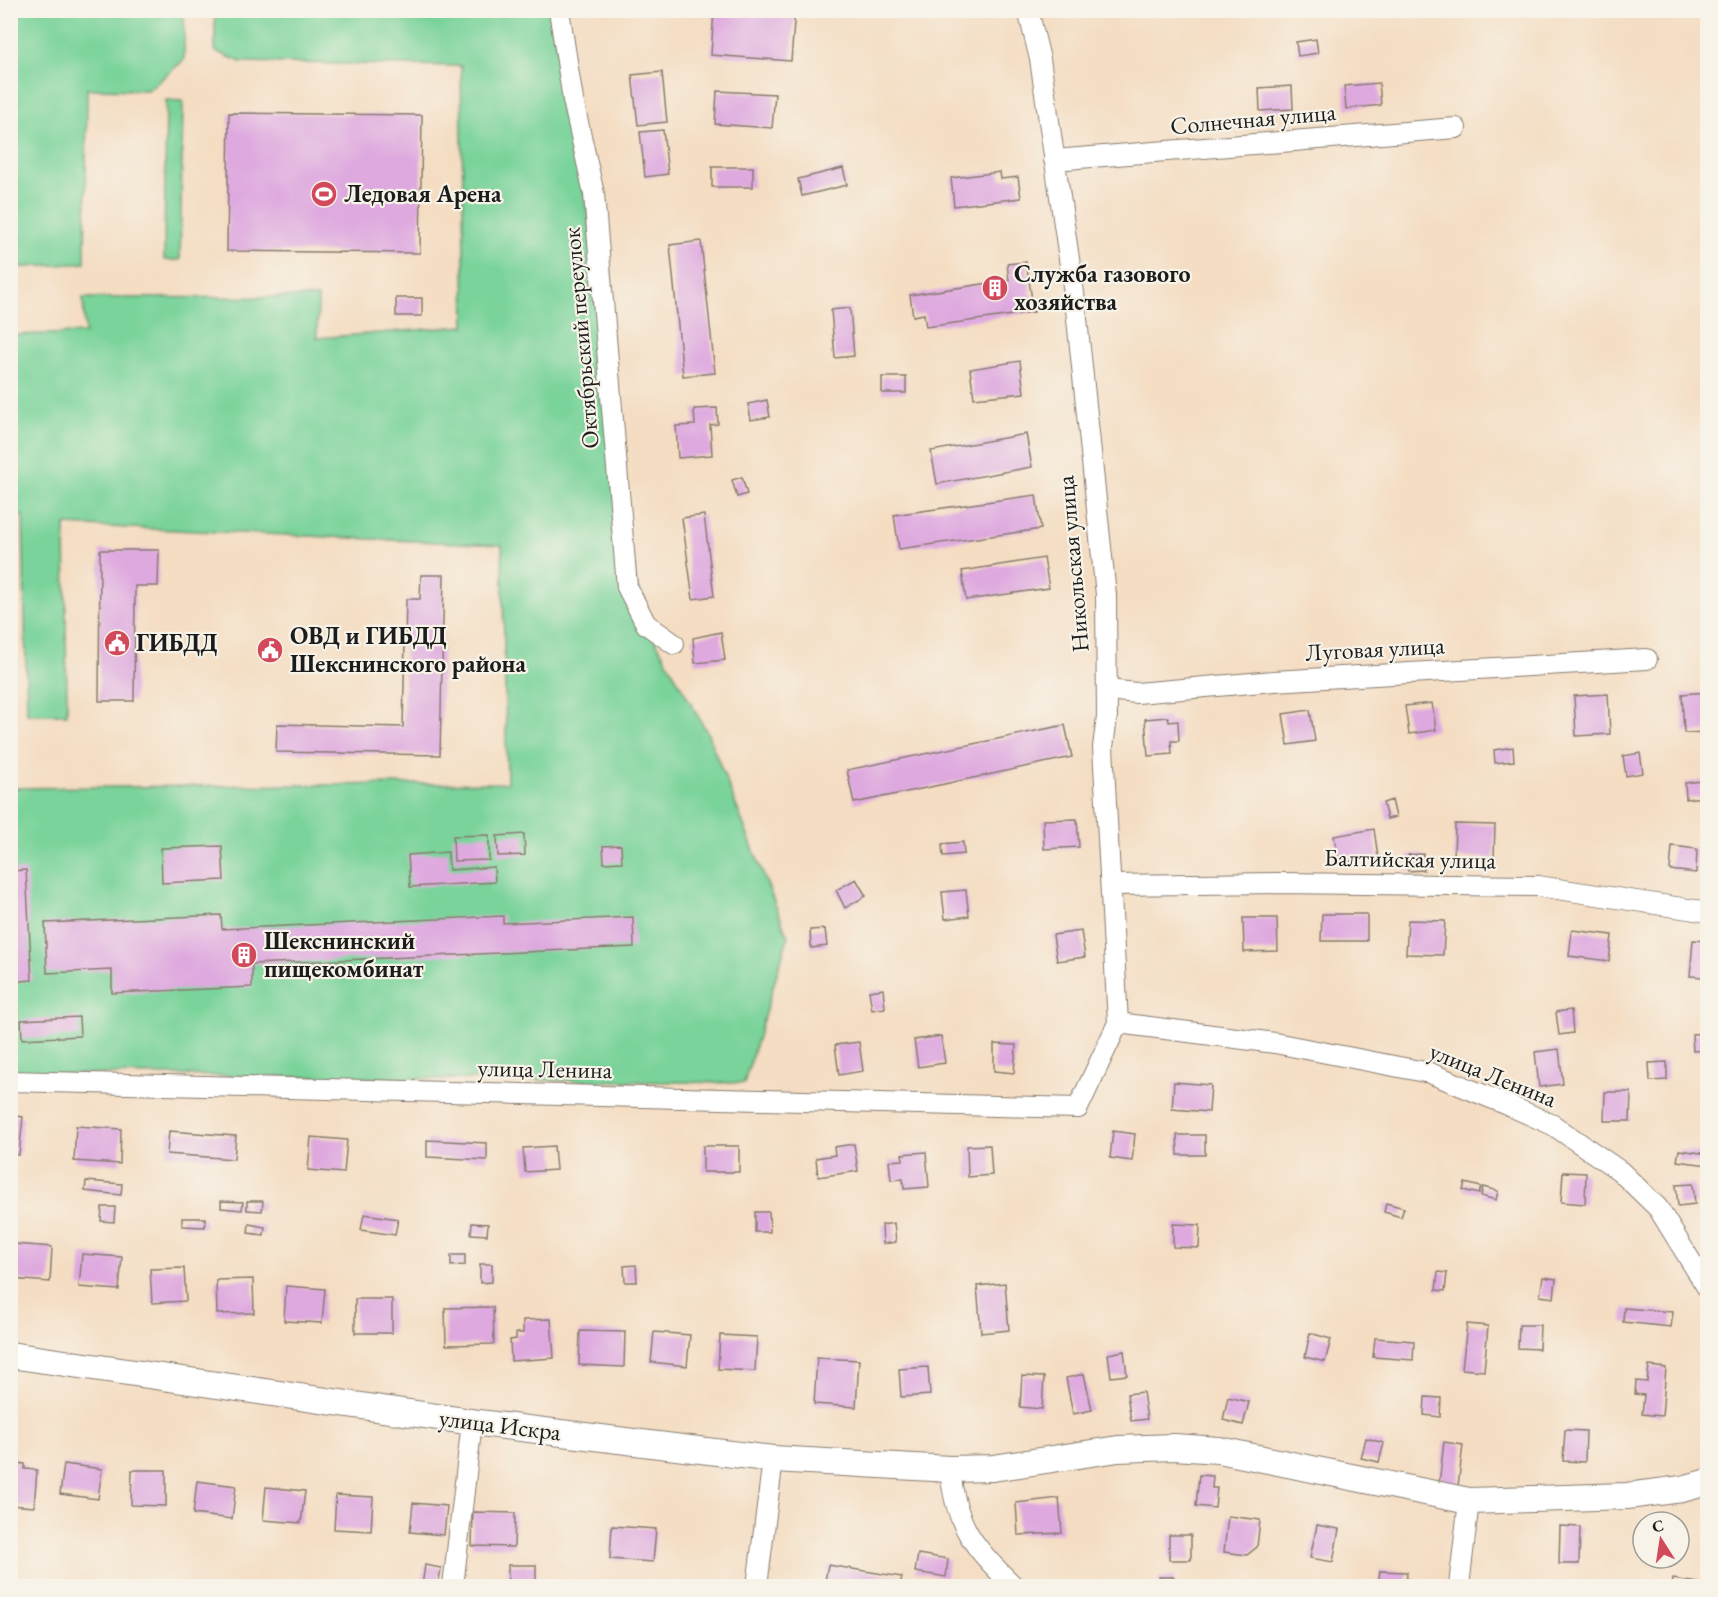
<svg xmlns="http://www.w3.org/2000/svg" width="1718" height="1597" viewBox="0 0 1718 1597" font-family="'EB Garamond',serif">
<style>
.green{fill:#79d39a;stroke:#4a785b;stroke-width:1.5}
.building{fill:#dea9df}
.lines{fill:none;stroke-linecap:round;stroke-linejoin:round}
.minor-casing{stroke:#887c6f;stroke-width:22}
.tertiary-casing{stroke:#887c6f;stroke-width:28}
.minor{stroke:#fff;stroke-width:20}
.tertiary{stroke:#fff;stroke-width:26}
.labels{text-anchor:middle;stroke-width:4.5;stroke-linejoin:round;paint-order:stroke}
.street-label{font-size:24px;fill:#1c1c1c;stroke:#f7f3e8}
.poi-label{font-size:24px;font-weight:bold;fill:#1c1c1c;stroke:#f7f3e8;text-anchor:start}
</style>
<rect width="100%" height="100%" fill="#f7f3e8"/>
<filter id="ink" filterUnits="userSpaceOnUse"><feTurbulence type="fractalNoise" baseFrequency=".0167" numOctaves="2"/><feDisplacementMap in="SourceGraphic" scale="12" xChannelSelector="R" yChannelSelector="G"/><feConvolveMatrix kernelMatrix="1 2 1 2 8 2 1 2 1" color-interpolation-filters="sRGB"/></filter>
<filter id="wash" filterUnits="userSpaceOnUse"><feTurbulence type="fractalNoise" baseFrequency=".008" numOctaves="4" result="noise"/><feDisplacementMap in="SourceGraphic" scale="24" xChannelSelector="R" yChannelSelector="G"/><feGaussianBlur stdDeviation="1.35" result="paint"/><feColorMatrix in="noise" values="0 0 0 0 0 0 0 0 0 0 0 0 0 0 0 0 0 1.4 0 .05"/><feComposite in="paint" operator="in"/></filter>
<g filter="url(#wash)">
<rect width="100%" height="100%" fill="#f4ddc2"/>
<path class="green" d="M 11,10 L 184,11 L 184,60 L 148,90 L 87,89 L 85,263 L 11,268 Z
M 215,11 L 551,11 L 589,220 L 614,491 L 646,624 L 707,732 L 788,937 L 744,1083 L 11,1073 L 11,788 L 507,783 L 502,545 L 65,525 L 67,714 L 27,714 L 23,516 L 11,515 L 11,335 L 85,333 L 83,298 L 318,297 L 317,338 L 465,326 L 461,66 L 241,62 L 215,51 Z
M 166,100 L 183,101 L 180,260 L 164,260 Z"/>
<g id="blocks">
<path class="building" d="M 714,10 L 795,10 L 791,61 L 711,55 Z
M 1316,39 L 1318,53 L 1298,56 L 1296,42 Z
M 662,72 L 667,122 L 638,125 L 632,75 Z
M 1379,83 L 1381,105 L 1346,109 L 1344,86 Z
M 1292,86 L 1293,109 L 1260,111 L 1259,88 Z
M 717,91 L 775,94 L 772,128 L 715,124 Z
M 229,113 L 422,115 L 420,253 L 227,251 Z
M 663,130 L 668,174 L 645,177 L 640,132 Z
M 712,167 L 753,167 L 753,187 L 712,187 Z
M 843,168 L 847,185 L 802,196 L 798,179 Z
M 1000,172 L 1001,179 L 1018,177 L 1021,198 L 954,206 L 951,178 Z
M 701,241 L 715,373 L 683,376 L 670,245 Z
M 1026,262 L 1034,312 L 926,327 L 924,314 L 913,316 L 910,295 L 1009,280 L 1007,264 Z
M 396,298 L 422,298 L 422,316 L 396,316 Z
M 850,308 L 854,356 L 835,358 L 831,310 Z
M 1020,361 L 1024,393 L 974,398 L 970,369 Z
M 882,377 L 906,377 L 906,393 L 882,393 Z
M 767,400 L 770,417 L 751,420 L 748,404 Z
M 717,408 L 718,424 L 710,425 L 712,455 L 678,458 L 676,426 L 695,425 L 694,409 Z
M 1026,434 L 1032,467 L 937,484 L 931,451 Z
M 742,477 L 747,494 L 737,497 L 732,480 Z
M 1036,495 L 1041,529 L 899,549 L 894,515 Z
M 704,515 L 714,596 L 693,599 L 682,518 Z
M 100,550 L 159,550 L 158,586 L 135,586 L 134,701 L 99,701 Z
M 1044,558 L 1049,588 L 966,600 L 962,571 Z
M 421,575 L 444,575 L 440,755 L 276,752 L 277,724 L 403,727 L 406,599 L 420,599 Z
M 721,632 L 725,660 L 695,663 L 693,638 Z
M 1708,692 L 1708,732 L 1684,733 L 1682,694 Z
M 1608,694 L 1610,734 L 1576,736 L 1574,696 Z
M 1432,703 L 1436,730 L 1409,734 L 1405,706 Z
M 1310,710 L 1315,741 L 1288,745 L 1283,714 Z
M 1168,717 L 1169,722 L 1178,721 L 1179,741 L 1171,741 L 1172,754 L 1148,756 L 1145,719 Z
M 1065,725 L 1072,757 L 854,803 L 847,770 Z
M 1513,747 L 1514,761 L 1495,763 L 1494,750 Z
M 1640,753 L 1643,773 L 1626,776 L 1623,756 Z
M 1702,781 L 1703,797 L 1686,799 L 1685,783 Z
M 1392,800 L 1396,817 L 1387,819 L 1383,803 Z
M 1077,819 L 1079,847 L 1044,849 L 1043,820 Z
M 1455,824 L 1495,825 L 1494,858 L 1454,858 Z
M 1374,829 L 1378,857 L 1339,864 L 1334,836 Z
M 524,834 L 525,855 L 498,856 L 497,836 Z
M 489,835 L 489,860 L 454,861 L 453,836 Z
M 963,842 L 964,854 L 943,856 L 942,844 Z
M 621,845 L 622,862 L 604,863 L 603,846 Z
M 222,846 L 224,880 L 162,883 L 161,848 Z
M 1672,846 L 1697,849 L 1696,873 L 1670,870 Z
M 448,852 L 449,870 L 494,867 L 495,882 L 410,887 L 408,855 Z
M 1423,854 L 1424,870 L 1408,871 L 1408,855 Z
M 26,870 L 32,980 L 10,982 L 10,871 Z
M 856,879 L 866,896 L 845,908 L 836,890 Z
M 966,890 L 969,916 L 945,919 L 942,892 Z
M 1322,914 L 1367,914 L 1367,941 L 1321,941 Z
M 221,915 L 222,929 L 503,916 L 503,923 L 633,917 L 634,947 L 252,964 L 252,987 L 112,993 L 112,970 L 47,973 L 45,923 Z
M 1243,918 L 1277,918 L 1278,951 L 1244,952 Z
M 1408,920 L 1445,921 L 1443,955 L 1406,954 Z
M 825,929 L 827,946 L 811,948 L 810,930 Z
M 1572,930 L 1612,935 L 1609,961 L 1569,956 Z
M 1081,931 L 1085,957 L 1057,961 L 1053,935 Z
M 1693,940 L 1708,941 L 1708,963 L 1705,963 L 1703,977 L 1690,976 Z
M 883,989 L 885,1008 L 872,1010 L 869,991 Z
M 1571,1010 L 1573,1033 L 1559,1035 L 1556,1012 Z
M 79,1017 L 80,1036 L 22,1039 L 21,1020 Z
M 1708,1033 L 1708,1050 L 1693,1051 L 1692,1034 Z
M 941,1036 L 945,1063 L 918,1067 L 914,1040 Z
M 859,1042 L 863,1071 L 839,1075 L 835,1045 Z
M 994,1044 L 1016,1045 L 1014,1073 L 994,1071 Z
M 1559,1049 L 1563,1084 L 1539,1087 L 1535,1052 Z
M 1667,1062 L 1667,1080 L 1650,1081 L 1649,1063 Z
M 1174,1082 L 1211,1085 L 1209,1112 L 1172,1109 Z
M 1605,1092 L 1631,1092 L 1630,1121 L 1604,1121 Z
M 10,1115 L 23,1117 L 19,1155 L 10,1154 Z
M 76,1126 L 121,1129 L 120,1164 L 74,1161 Z
M 169,1131 L 236,1136 L 234,1159 L 167,1154 Z
M 1113,1131 L 1135,1134 L 1132,1161 L 1110,1158 Z
M 1177,1135 L 1205,1135 L 1205,1155 L 1178,1155 Z
M 311,1137 L 347,1140 L 344,1173 L 308,1170 Z
M 427,1140 L 487,1143 L 487,1160 L 427,1157 Z
M 854,1144 L 858,1171 L 818,1177 L 816,1158 L 835,1155 L 834,1147 Z
M 990,1145 L 992,1175 L 968,1177 L 967,1146 Z
M 554,1146 L 556,1170 L 525,1172 L 523,1148 Z
M 703,1146 L 739,1146 L 739,1172 L 703,1172 Z
M 1679,1150 L 1708,1154 L 1708,1165 L 1677,1161 Z
M 926,1152 L 929,1187 L 904,1189 L 903,1179 L 891,1180 L 889,1161 L 903,1160 L 902,1154 Z
M 1563,1172 L 1586,1173 L 1585,1204 L 1561,1202 Z
M 86,1181 L 122,1184 L 121,1195 L 85,1191 Z
M 1465,1183 L 1481,1187 L 1479,1194 L 1463,1190 Z
M 1693,1184 L 1695,1204 L 1678,1206 L 1676,1185 Z
M 1483,1187 L 1498,1191 L 1496,1200 L 1481,1196 Z
M 221,1201 L 243,1202 L 242,1210 L 221,1208 Z
M 247,1201 L 263,1201 L 262,1211 L 247,1210 Z
M 1386,1203 L 1404,1208 L 1401,1217 L 1384,1212 Z
M 102,1207 L 115,1207 L 114,1222 L 101,1221 Z
M 755,1212 L 769,1212 L 770,1232 L 755,1232 Z
M 364,1214 L 398,1219 L 395,1235 L 361,1230 Z
M 182,1218 L 205,1218 L 205,1227 L 182,1226 Z
M 472,1223 L 488,1224 L 487,1235 L 471,1234 Z
M 894,1223 L 896,1242 L 883,1244 L 882,1225 Z
M 249,1224 L 265,1227 L 264,1235 L 248,1233 Z
M 1173,1224 L 1200,1225 L 1199,1248 L 1173,1247 Z
M 14,1244 L 52,1247 L 50,1282 L 11,1279 Z
M 82,1254 L 122,1257 L 119,1290 L 79,1287 Z
M 451,1255 L 465,1255 L 465,1265 L 451,1266 Z
M 480,1264 L 492,1264 L 492,1282 L 480,1283 Z
M 636,1265 L 637,1282 L 625,1282 L 624,1266 Z
M 184,1268 L 186,1301 L 152,1303 L 150,1269 Z
M 1438,1272 L 1447,1273 L 1445,1291 L 1436,1290 Z
M 1543,1277 L 1556,1279 L 1554,1298 L 1540,1296 Z
M 253,1279 L 254,1313 L 217,1314 L 216,1280 Z
M 1005,1283 L 1009,1330 L 981,1333 L 977,1286 Z
M 286,1286 L 325,1289 L 322,1323 L 284,1321 Z
M 355,1299 L 392,1299 L 392,1333 L 355,1333 Z
M 493,1307 L 494,1344 L 446,1345 L 445,1308 Z
M 1624,1308 L 1673,1312 L 1671,1327 L 1623,1322 Z
M 551,1319 L 554,1358 L 511,1361 L 510,1340 L 516,1339 L 516,1333 L 523,1333 L 523,1320 Z
M 1467,1324 L 1488,1326 L 1484,1371 L 1462,1369 Z
M 1519,1325 L 1540,1325 L 1539,1349 L 1518,1348 Z
M 580,1331 L 625,1332 L 624,1367 L 579,1365 Z
M 654,1332 L 690,1335 L 687,1366 L 651,1362 Z
M 1310,1333 L 1331,1339 L 1325,1362 L 1305,1357 Z
M 720,1335 L 757,1337 L 755,1371 L 718,1369 Z
M 1375,1338 L 1414,1341 L 1413,1360 L 1373,1357 Z
M 1124,1351 L 1127,1375 L 1111,1377 L 1108,1354 Z
M 817,1358 L 859,1360 L 856,1407 L 814,1404 Z
M 1649,1366 L 1666,1368 L 1662,1416 L 1642,1414 L 1644,1395 L 1635,1394 L 1636,1381 L 1647,1382 Z
M 928,1367 L 930,1395 L 901,1397 L 899,1369 Z
M 1084,1374 L 1092,1410 L 1073,1414 L 1066,1378 Z
M 1022,1376 L 1044,1377 L 1042,1409 L 1020,1407 Z
M 1143,1392 L 1147,1419 L 1131,1421 L 1127,1394 Z
M 1228,1397 L 1249,1402 L 1243,1425 L 1223,1420 Z
M 1425,1397 L 1441,1398 L 1440,1417 L 1424,1415 Z
M 1565,1430 L 1586,1431 L 1585,1462 L 1563,1461 Z
M 1366,1438 L 1384,1443 L 1379,1462 L 1361,1458 Z
M 1444,1442 L 1463,1445 L 1458,1486 L 1439,1484 Z
M 10,1457 L 17,1458 L 17,1463 L 25,1464 L 25,1469 L 37,1470 L 34,1507 L 10,1505 Z
M 64,1464 L 102,1469 L 98,1499 L 60,1494 Z
M 132,1470 L 166,1470 L 166,1506 L 131,1505 Z
M 1199,1475 L 1213,1476 L 1212,1488 L 1217,1488 L 1215,1508 L 1196,1506 Z
M 197,1481 L 236,1486 L 232,1519 L 193,1514 Z
M 266,1487 L 305,1491 L 301,1523 L 263,1520 Z
M 336,1495 L 373,1497 L 371,1531 L 334,1529 Z
M 1059,1498 L 1062,1533 L 1018,1535 L 1016,1503 Z
M 413,1503 L 447,1506 L 444,1535 L 410,1532 Z
M 473,1512 L 515,1513 L 514,1547 L 472,1546 Z
M 1228,1516 L 1260,1520 L 1257,1547 L 1247,1555 L 1224,1552 Z
M 1317,1525 L 1339,1529 L 1333,1562 L 1310,1558 Z
M 612,1526 L 656,1529 L 653,1562 L 610,1559 Z
M 1560,1526 L 1580,1527 L 1579,1564 L 1559,1564 Z
M 1169,1535 L 1191,1535 L 1191,1560 L 1169,1560 Z
M 918,1554 L 948,1559 L 946,1577 L 915,1572 Z
M 425,1565 L 441,1568 L 438,1586 L 422,1586 Z
M 508,1565 L 536,1565 L 536,1586 L 508,1586 Z
M 828,1565 L 902,1577 L 900,1586 L 824,1586 Z
M 1380,1571 L 1407,1572 L 1406,1586 L 1378,1586 Z
M 1159,1577 L 1174,1577 L 1174,1586 L 1159,1586 Z
M 1673,1579 L 1698,1583 L 1698,1586 L 1672,1586 Z"/>
</g>
</g>
<g filter="url(#ink)">
<use href="#blocks" fill-opacity="0" stroke="#887c6f" stroke-width="1.5"/>
<g class="lines">
<defs>
<path id="minor" d="M 559,10 L 573,100 L 594,194 L 627,587 L 646,624 L 674,644
M 1054,160 L 1456,128
M 1107,690 L 1137,693 L 1274,681 L 1647,659
M 1111,885 L 1279,883 L 1538,886 L 1708,912
M 1118,1023 L 1275,1043 L 1430,1073 L 1508,1105 L 1553,1125 L 1620,1171 L 1658,1208 L 1708,1289
M 10,1081 L 1078,1108 L 1118,1023 L 1103,747 L 1107,717 L 1106,595 L 1075,300 L 1040,59 L 1028,10
M 950,1469 C 955,1525 974,1549 1014,1586
M 453,1586 L 472,1422
M 757,1586 L 773,1459
M 1459,1586 L 1469,1501"/>
<path id="tertiary" d="M 10,1355 L 472,1422 L 773,1459 L 950,1469 L 993,1468 L 1118,1449 L 1174,1447 L 1219,1450 L 1469,1501 L 1627,1496 L 1682,1489 L 1708,1482"/>
</defs>
<use href="#minor" class="minor-casing"/>
<use href="#tertiary" class="tertiary-casing"/>
<use href="#minor" class="minor"/>
<use href="#tertiary" class="tertiary"/>
</g>
</g>
<defs>
<symbol id="stadium-disc" viewBox="-11 -11 22 22"><circle r="9.5" fill="#d1495b" stroke="#f7f3e8"/><path d="M0-5a6.5 5 0 1 0 0 10a6.5 5 0 1 0 0-10ZM-3.5-1.8h7v3.6h-7Z" fill="#fff"/></symbol>
<symbol id="building-disc" viewBox="-11 -11 22 22"><circle r="9.5" fill="#d1495b" stroke="#f7f3e8"/><path d="M-4-6H4V6H1V3H-1V6H-4ZM-2.5-4.3h1.7v1.8h-1.7ZM.8-4.3h1.7v1.8H.8ZM-2.5-1h1.7V.8h-1.7ZM.8-1h1.7V.8H.8Z" fill="#fff"/></symbol>
<symbol id="civic-disc" viewBox="-11 -11 22 22"><circle r="9.5" fill="#d1495b" stroke="#f7f3e8"/><path d="M-.6-6.5H3V-4.5H.6V-3L4-1V1h2V6H-6V1h2V-1L-.6-3ZM-1.2 2.5V6h2.4V2.5Z" fill="#fff"/></symbol>
</defs>
<g fill-rule="evenodd">
<use href="#stadium-disc" x="309" y="179" width="30" height="30"/>
<use href="#building-disc" x="980" y="273" width="30" height="30"/>
<use href="#civic-disc" x="102" y="628" width="30" height="30"/>
<use href="#civic-disc" x="255" y="635" width="30" height="30"/>
<use href="#building-disc" x="229" y="940" width="30" height="30"/>
</g>
<g class="labels">
<g class="street-label">
<text transform="translate(1253 119) rotate(-5)" y="8">Солнечная улица</text>
<text transform="translate(581 338) rotate(-95)" y="8">Октябрьский переулок</text>
<text transform="translate(1073 564) rotate(-95)" y="8">Никольская улица</text>
<text transform="translate(1375 649) rotate(-3)" y="8">Луговая улица</text>
<text transform="translate(1410 859) rotate(1)" y="8">Балтийская улица</text>
<text transform="translate(545 1069) rotate(1)" y="8">улица Ленина</text>
<text transform="translate(1493 1075) rotate(22)" y="8">улица Ленина</text>
<text transform="translate(500 1425) rotate(7)" y="8">улица Искра</text>
</g>
<g class="poi-label">
<text x="344" y="202">Ледовая Арена</text>
<text x="1014" y="282">Служба газового<tspan x="1014" dy="28">хозяйства</tspan></text>
<text x="290" y="644">ОВД и ГИБДД<tspan x="290" dy="28">Шекснинского района</tspan></text>
<text x="136" y="651">ГИБДД</text>
<text x="264" y="949">Шекснинский<tspan x="264" dy="28">пищекомбинат</tspan></text>
</g>
</g>
<rect width="1718" height="1597" fill="none" stroke="#f7f3e8" stroke-width="36"/>
<g transform="translate(1661 1540) rotate(348)"><circle r="28" fill="#f7f3e8" stroke="#9f9d96" stroke-width="1.5"/>
<path d="M0-4.5L10 22L0 15L-10 22Z" fill="#d1495b"/>
<text y="-9" font-size="16" font-weight="bold" text-anchor="middle" fill="#1c1c1c">С</text>
</g>
</svg>
